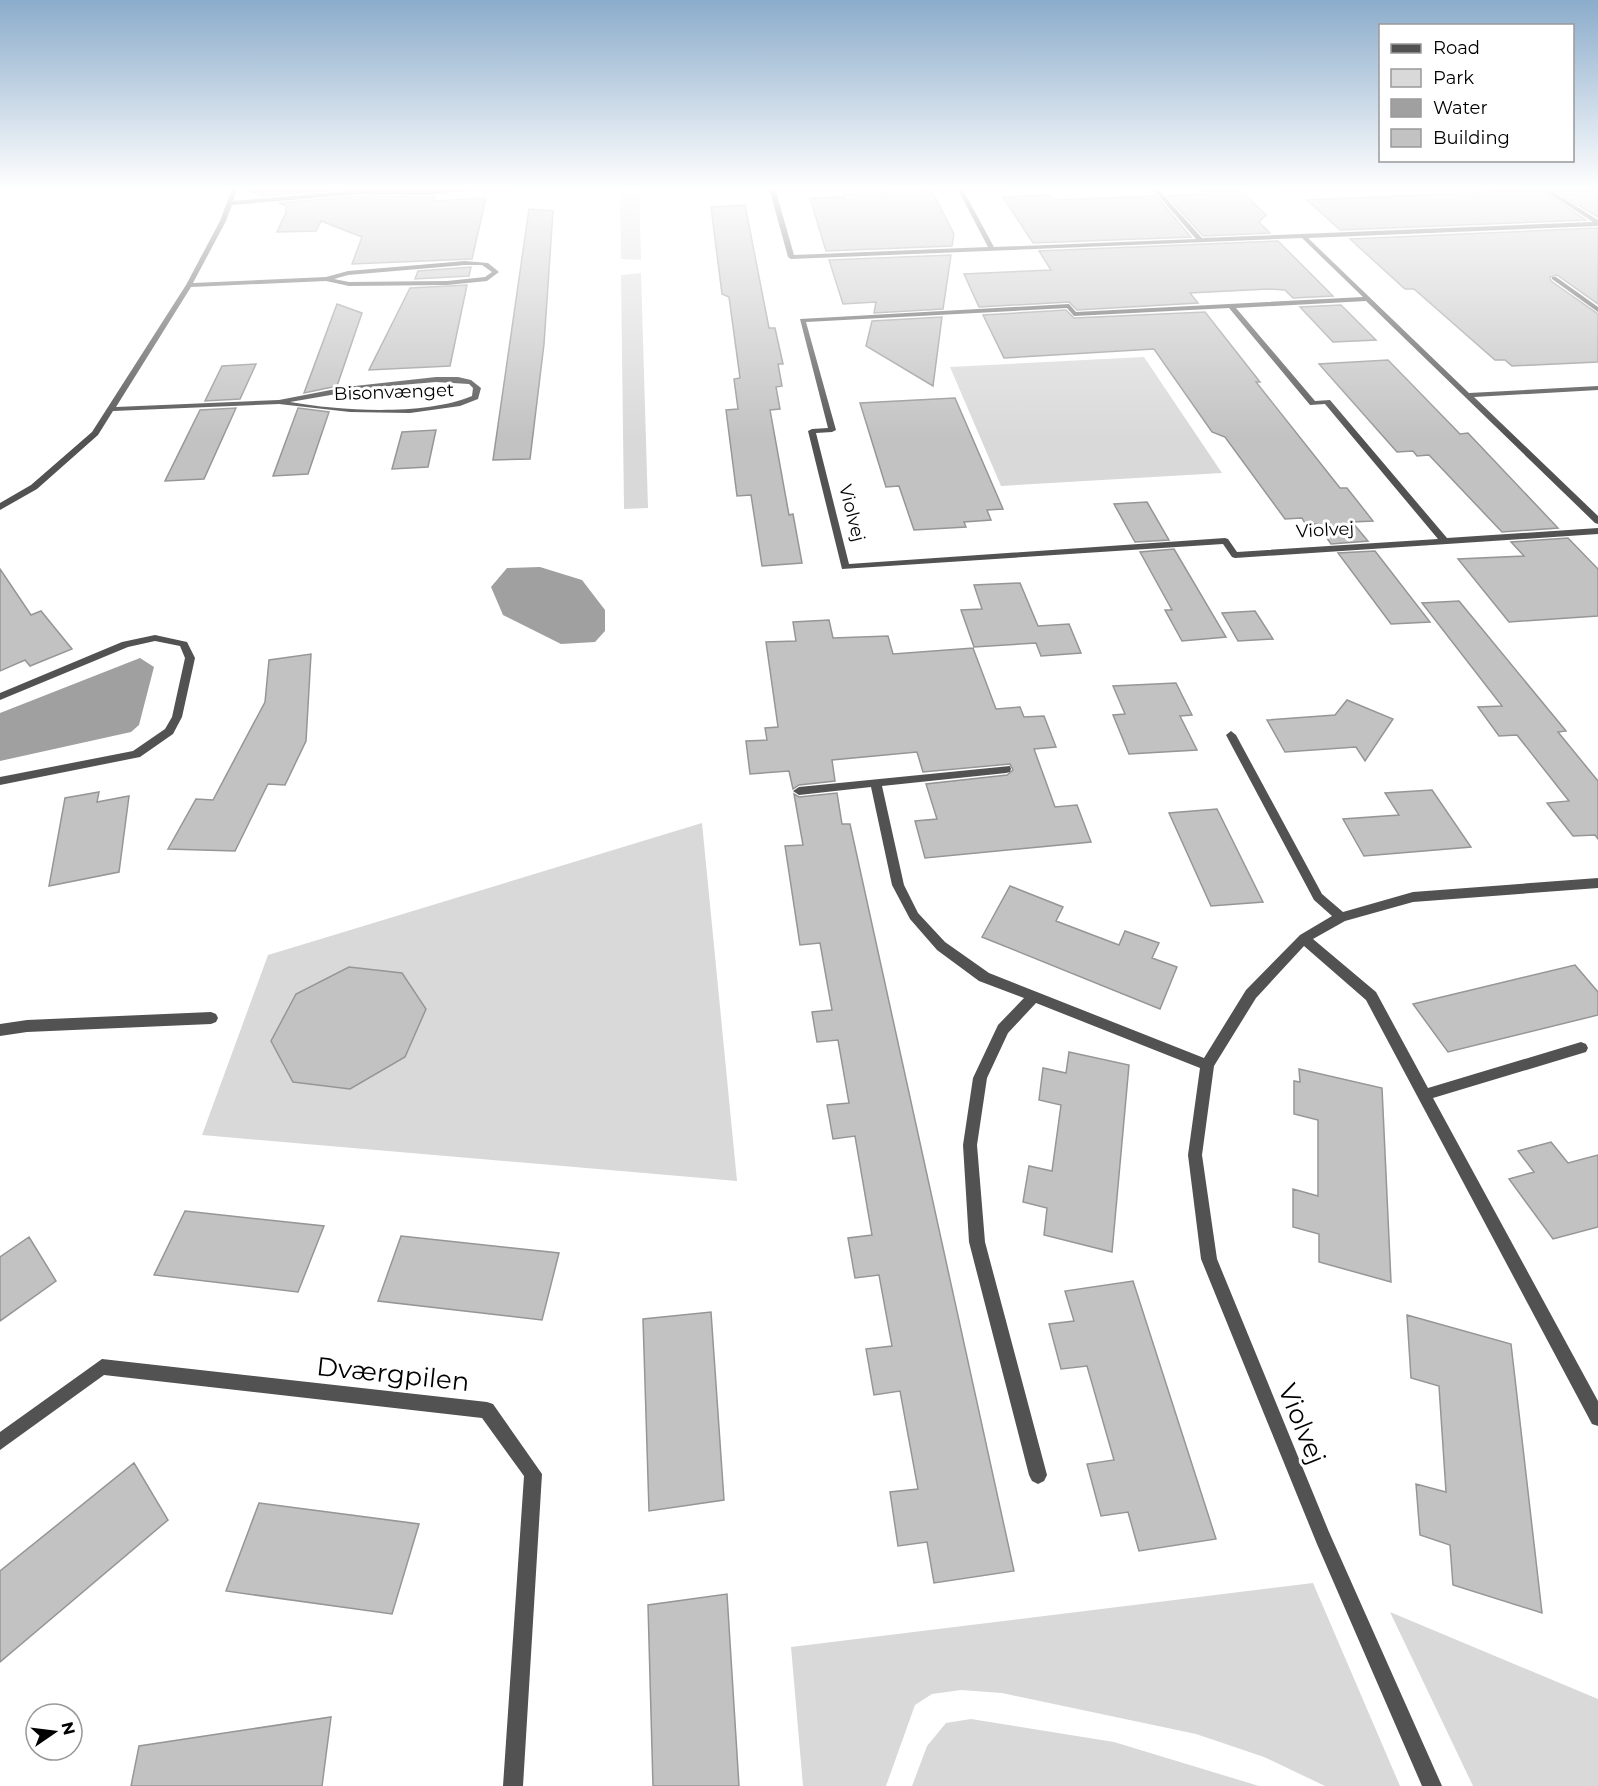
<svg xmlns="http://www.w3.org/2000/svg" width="1598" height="1786" viewBox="0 0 1598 1786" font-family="Montserrat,sans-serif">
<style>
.green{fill:#d9d9d9}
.water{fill:#a0a0a0}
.building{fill:#c2c2c2;stroke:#969696;stroke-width:1.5}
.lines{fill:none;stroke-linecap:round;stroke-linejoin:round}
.lane{fill:#525252;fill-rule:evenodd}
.street{fill:#525252;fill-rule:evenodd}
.labels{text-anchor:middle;stroke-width:6;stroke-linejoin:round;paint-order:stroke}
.far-street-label{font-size:18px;fill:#000;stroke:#fff}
.near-street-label{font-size:26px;fill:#000;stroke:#fff}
</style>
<rect width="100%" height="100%" fill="#fff"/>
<path class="green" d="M 620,188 L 639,188 L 641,260 L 621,259 Z
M 641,273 L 648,508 L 624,509 L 621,275 Z
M 1144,357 L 1222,473 L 1001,486 L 950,367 Z
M 702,823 L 737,1181 L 202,1135 L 268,955 Z
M 1313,1583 L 1400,1786 L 1325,1786 L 1264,1757 L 1196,1734 L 1002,1693 L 961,1690 L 932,1694 L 915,1705 L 886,1786 L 803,1786 L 791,1647 Z
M 1390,1612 L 1598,1699 L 1598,1786 L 1473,1786 Z
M 971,1719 L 1114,1742 L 1259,1786 L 912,1786 L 927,1746 L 946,1723 Z"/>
<path class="water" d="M 540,567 L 582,580 L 605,610 L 605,631 L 595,642 L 561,644 L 503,615 L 491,587 L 507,568 Z
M 140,658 L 154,667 L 139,725 L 131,732 L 0,761 L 0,713 Z"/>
<path class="building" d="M 243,188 L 434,188 L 361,188 L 262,196 Z
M 1198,188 L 1239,188 L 1266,215 L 1259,222 L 1270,233 L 1203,236 L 1167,196 L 1204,194 Z
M 1488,188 L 1539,188 L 1586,220 L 1340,230 L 1307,200 L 1494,192 Z
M 1550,188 L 1598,188 L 1598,217 Z
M 932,191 L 954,234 L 952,246 L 826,251 L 810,198 L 844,197 L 843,194 Z
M 1049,195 L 1052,200 L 1156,196 L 1191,237 L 1033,243 L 1003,197 Z
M 361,196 L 435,197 L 435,201 L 486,198 L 472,259 L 352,264 L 362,237 L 321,221 L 316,231 L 277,232 L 286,212 L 286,206 L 279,203 Z
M 745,205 L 769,328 L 775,328 L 783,364 L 778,364 L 782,386 L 776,387 L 780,409 L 770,410 L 789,515 L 793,514 L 802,563 L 762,566 L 751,495 L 737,496 L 726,410 L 738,409 L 734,379 L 740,378 L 729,297 L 722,294 L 711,207 Z
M 529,209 L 553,211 L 544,344 L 530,459 L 493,460 Z
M 1598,228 L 1598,304 L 1557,275 L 1550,277 L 1551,281 L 1598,314 L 1598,362 L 1512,366 L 1505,360 L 1495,360 L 1414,289 L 1405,289 L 1350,239 Z
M 1278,241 L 1333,296 L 1293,298 L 1285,290 L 1268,289 L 1190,293 L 1198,303 L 1077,310 L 1069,302 L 979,307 L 964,274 L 1051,270 L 1039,251 Z
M 951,255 L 943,309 L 874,313 L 876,302 L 843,304 L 829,260 Z
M 471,267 L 469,276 L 415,279 L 418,271 Z
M 467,285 L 450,366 L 369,370 L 410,288 Z
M 337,304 L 362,313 L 337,386 L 304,393 Z
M 1341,305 L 1376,340 L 1333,342 L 1300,307 Z
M 1066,310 L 1074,318 L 1205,312 L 1260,382 L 1256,382 L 1340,488 L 1347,488 L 1373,521 L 1352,522 L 1368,541 L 1331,544 L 1317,524 L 1306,525 L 1302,518 L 1285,519 L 1225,437 L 1212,432 L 1154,349 L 1004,358 L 983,315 Z
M 942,317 L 933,386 L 866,346 L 872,321 Z
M 1388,360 L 1460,434 L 1468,433 L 1558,528 L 1502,532 L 1429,455 L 1417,456 L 1413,451 L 1397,452 L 1319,364 Z
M 256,364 L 240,399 L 205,401 L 222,366 Z
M 955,398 L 1003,509 L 987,510 L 991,520 L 964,522 L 966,527 L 914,530 L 899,486 L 886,487 L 860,403 Z
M 236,408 L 204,479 L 165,481 L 200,410 Z
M 298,408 L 329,412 L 308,474 L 273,476 Z
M 436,430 L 428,467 L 392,469 L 402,432 Z
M 1147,502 L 1169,540 L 1135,542 L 1114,504 Z
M 1568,538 L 1598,569 L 1598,616 L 1509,622 L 1458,559 L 1524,556 L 1511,542 Z
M 1174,549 L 1226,637 L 1182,641 L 1165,610 L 1172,610 L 1140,552 Z
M 1375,551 L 1430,622 L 1391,624 L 1338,553 Z
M 0,569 L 31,615 L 41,611 L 72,649 L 30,666 L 25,660 L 0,671 Z
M 1020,583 L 1038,626 L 1069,624 L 1081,653 L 1041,656 L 1036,643 L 974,647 L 961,610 L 982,609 L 974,585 Z
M 1459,601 L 1566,731 L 1558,732 L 1598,781 L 1598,839 L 1595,835 L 1573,836 L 1547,803 L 1569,801 L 1517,735 L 1499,736 L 1478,707 L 1502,706 L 1422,603 Z
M 1255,611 L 1273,639 L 1238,641 L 1222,613 Z
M 829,620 L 833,638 L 888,636 L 893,654 L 973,648 L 996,709 L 1020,707 L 1024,717 L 1044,716 L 1056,747 L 1034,749 L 1055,807 L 1077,805 L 1091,842 L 925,858 L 915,821 L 937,819 L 926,784 L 1007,775 L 1013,770 L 1010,764 L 923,772 L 917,752 L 832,760 L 835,781 L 799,785 L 793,789 L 789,771 L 750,774 L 746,741 L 767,740 L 765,728 L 778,727 L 766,642 L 796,641 L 793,622 Z
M 311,654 L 306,741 L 285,785 L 268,784 L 235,851 L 168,849 L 196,799 L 213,800 L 265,702 L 269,660 Z
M 1176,683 L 1192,715 L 1180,716 L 1197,750 L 1129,754 L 1113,715 L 1125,714 L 1113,686 Z
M 1347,700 L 1393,719 L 1365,761 L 1356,747 L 1285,752 L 1267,720 L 1335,715 Z
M 1432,790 L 1471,847 L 1364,856 L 1343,819 L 1399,815 L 1385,793 Z
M 99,792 L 97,802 L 129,796 L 119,872 L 49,886 L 65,798 Z
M 837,793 L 842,824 L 850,824 L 1014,1571 L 934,1583 L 927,1542 L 898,1546 L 890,1492 L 918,1489 L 900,1391 L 874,1395 L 866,1349 L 892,1346 L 879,1275 L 855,1278 L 848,1238 L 872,1235 L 855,1136 L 833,1139 L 827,1105 L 849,1103 L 838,1040 L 817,1042 L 812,1012 L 832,1010 L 820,943 L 800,945 L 785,846 L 803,845 L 794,794 L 799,797 Z
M 1217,809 L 1263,902 L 1211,906 L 1169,813 Z
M 1010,886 L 1063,907 L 1056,921 L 1119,945 L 1125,931 L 1159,943 L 1152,958 L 1177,967 L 1160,1009 L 982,937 Z
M 1575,965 L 1598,992 L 1598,1015 L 1448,1052 L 1413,1004 Z
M 349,967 L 402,973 L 426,1009 L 405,1057 L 350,1089 L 293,1082 L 271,1041 L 296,994 Z
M 1069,1052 L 1129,1065 L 1112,1252 L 1044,1235 L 1047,1208 L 1023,1202 L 1029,1166 L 1052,1171 L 1061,1105 L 1039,1100 L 1043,1068 L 1066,1073 Z
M 1299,1069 L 1382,1088 L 1391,1282 L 1319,1262 L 1319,1234 L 1293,1227 L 1293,1189 L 1318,1196 L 1318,1120 L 1294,1114 L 1294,1081 L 1300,1082 Z
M 1551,1142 L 1568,1163 L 1598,1155 L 1598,1227 L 1553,1239 L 1509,1179 L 1534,1172 L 1518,1151 Z
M 185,1211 L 324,1226 L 298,1292 L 154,1275 Z
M 401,1236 L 559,1253 L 542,1320 L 378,1301 Z
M 29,1237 L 56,1281 L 0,1321 L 0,1257 Z
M 1133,1281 L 1216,1539 L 1139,1551 L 1128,1512 L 1101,1516 L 1087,1464 L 1114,1460 L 1087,1366 L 1061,1369 L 1049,1324 L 1074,1321 L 1065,1291 Z
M 711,1312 L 724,1500 L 649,1511 L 643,1319 Z
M 1407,1315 L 1511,1344 L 1542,1613 L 1453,1585 L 1450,1545 L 1420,1535 L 1416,1484 L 1446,1492 L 1439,1386 L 1411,1378 Z
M 134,1463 L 168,1520 L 0,1662 L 0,1571 Z
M 259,1503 L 419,1524 L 392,1614 L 226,1591 Z
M 727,1594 L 739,1786 L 653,1786 L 648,1605 Z
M 331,1717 L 322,1786 L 131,1786 L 139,1746 Z"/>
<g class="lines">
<path class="lane" d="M 211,1012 L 216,1014 L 218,1018 L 216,1022 L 211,1024 L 27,1032 L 0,1036 L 0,1024 L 27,1020 Z"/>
<path class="street" d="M 232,188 L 238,188 L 233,201 L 361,190 L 429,191 L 492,188 L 429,195 L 361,194 L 232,205 L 226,221 L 193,283 L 326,277 L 348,271 L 465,261 L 488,263 L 499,272 L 487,281 L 447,285 L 349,286 L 326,281 L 191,287 L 116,407 L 279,400 L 346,387 L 436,377 L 458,377 L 471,380 L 481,388 L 478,399 L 460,406 L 410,413 L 350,412 L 279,404 L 113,411 L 98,435 L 37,489 L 0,510 L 0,503 L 31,485 L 92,432 L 186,285 L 220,221 ZM 465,265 L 482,265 L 492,272 L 485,277 L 447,281 L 349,282 L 334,279 L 348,275 ZM 436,382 L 469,384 L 473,388 L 472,396 C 425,416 340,411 290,402 L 377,387 Z
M 769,188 L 775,188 L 794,255 L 988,247 L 957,188 L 962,188 L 994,247 L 1196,239 L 1152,188 L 1157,188 L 1202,238 L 1593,222 L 1541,188 L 1547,188 L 1598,220 L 1598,226 L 1308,238 L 1469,393 L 1598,386 L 1598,390 L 1474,397 L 1598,516 L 1598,524 L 1595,523 L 1366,301 L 1236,308 L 1315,401 L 1330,400 L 1447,538 L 1598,528 L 1598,534 L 1235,558 L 1232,557 L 1223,544 L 842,569 L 808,431 L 812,429 L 828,428 L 800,319 L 1069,304 L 1076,312 L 1363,297 L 1302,238 L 791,259 L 788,257 ZM 1067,308 L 1074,316 L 1229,308 L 1310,405 L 1325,404 L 1438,539 L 1237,552 L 1228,539 L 1225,538 L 849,564 L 816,433 L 832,432 L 836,430 L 806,322 Z
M 1552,277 L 1556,277 L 1598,307 L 1598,312 L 1552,279 Z
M 155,635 L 187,642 L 195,658 L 182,717 L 173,734 L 140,757 L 0,785 L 0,777 L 133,751 L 165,729 L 172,717 L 185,658 L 180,646 L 155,641 L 128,647 L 0,700 L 0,693 L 122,642 Z
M 1231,731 L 1236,735 L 1322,894 L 1343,912 L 1413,892 L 1598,878 L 1598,888 L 1413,902 L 1345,921 L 1313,939 L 1376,992 L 1428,1088 L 1581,1042 L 1586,1044 L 1588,1048 L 1586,1052 L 1433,1098 L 1598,1401 L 1598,1426 L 1592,1424 L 1366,1000 L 1304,946 L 1256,998 L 1214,1066 L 1202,1155 L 1217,1259 L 1329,1532 L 1442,1786 L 1422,1786 L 1317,1544 L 1201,1259 L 1188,1155 L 1200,1068 L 1036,1003 L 1008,1033 L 987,1078 L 977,1145 L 985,1242 L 1047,1475 L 1044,1481 L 1038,1484 L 1032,1481 L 1029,1475 L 969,1242 L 963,1145 L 973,1078 L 998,1025 L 1024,998 L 979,981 L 937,950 L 910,919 L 892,885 L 871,787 L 799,795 L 793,791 L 799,787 L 1010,766 L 1011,769 L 1010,772 L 1006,773 L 882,786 L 904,885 L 918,913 L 945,942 L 989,973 L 1204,1058 L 1246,990 L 1300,935 L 1332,916 L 1314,900 L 1226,735 Z
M 102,1359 L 487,1402 L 493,1404 L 542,1474 L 523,1786 L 503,1786 L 524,1476 L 482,1418 L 104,1375 L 0,1450 L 0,1432 Z"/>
</g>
<linearGradient id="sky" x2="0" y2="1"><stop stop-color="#8baccb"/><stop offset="0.43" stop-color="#fff"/><stop offset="1" stop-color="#fff" stop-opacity="0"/></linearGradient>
<rect width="1598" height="438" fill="url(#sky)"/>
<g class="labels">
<g class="far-street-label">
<text transform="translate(394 392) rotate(-2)" y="6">Bisonvænget</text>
<text transform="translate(852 513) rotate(76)" y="6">Violvej</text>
<text transform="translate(1325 530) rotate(-3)" y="6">Violvej</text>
</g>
<g class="near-street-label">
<text transform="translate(393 1374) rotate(6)" y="9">Dværgpilen</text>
<text transform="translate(1302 1424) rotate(68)" y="9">Violvej</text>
</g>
</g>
<rect x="1379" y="24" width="195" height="138" fill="#ffffff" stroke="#999999" stroke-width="1.5"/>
<rect x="1391" y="44" width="30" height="9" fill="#525252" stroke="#999999" stroke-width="1.5"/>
<text x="1433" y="54" font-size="18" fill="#000000">Road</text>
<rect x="1391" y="69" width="30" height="18" fill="#d9d9d9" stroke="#999999" stroke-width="1.5"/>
<text x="1433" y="84" font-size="18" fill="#000000">Park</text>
<rect x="1391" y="99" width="30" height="18" fill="#a0a0a0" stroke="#999999" stroke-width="1.5"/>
<text x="1433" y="114" font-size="18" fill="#000000">Water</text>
<rect x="1391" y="129" width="30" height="18" fill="#c2c2c2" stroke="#999999" stroke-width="1.5"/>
<text x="1433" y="144" font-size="18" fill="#000000">Building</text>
<g transform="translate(54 1732) rotate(76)"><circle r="28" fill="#ffffff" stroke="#999999" stroke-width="1.5"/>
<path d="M0-4.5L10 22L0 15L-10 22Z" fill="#000000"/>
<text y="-9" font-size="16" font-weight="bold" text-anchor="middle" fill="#000000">N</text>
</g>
</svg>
